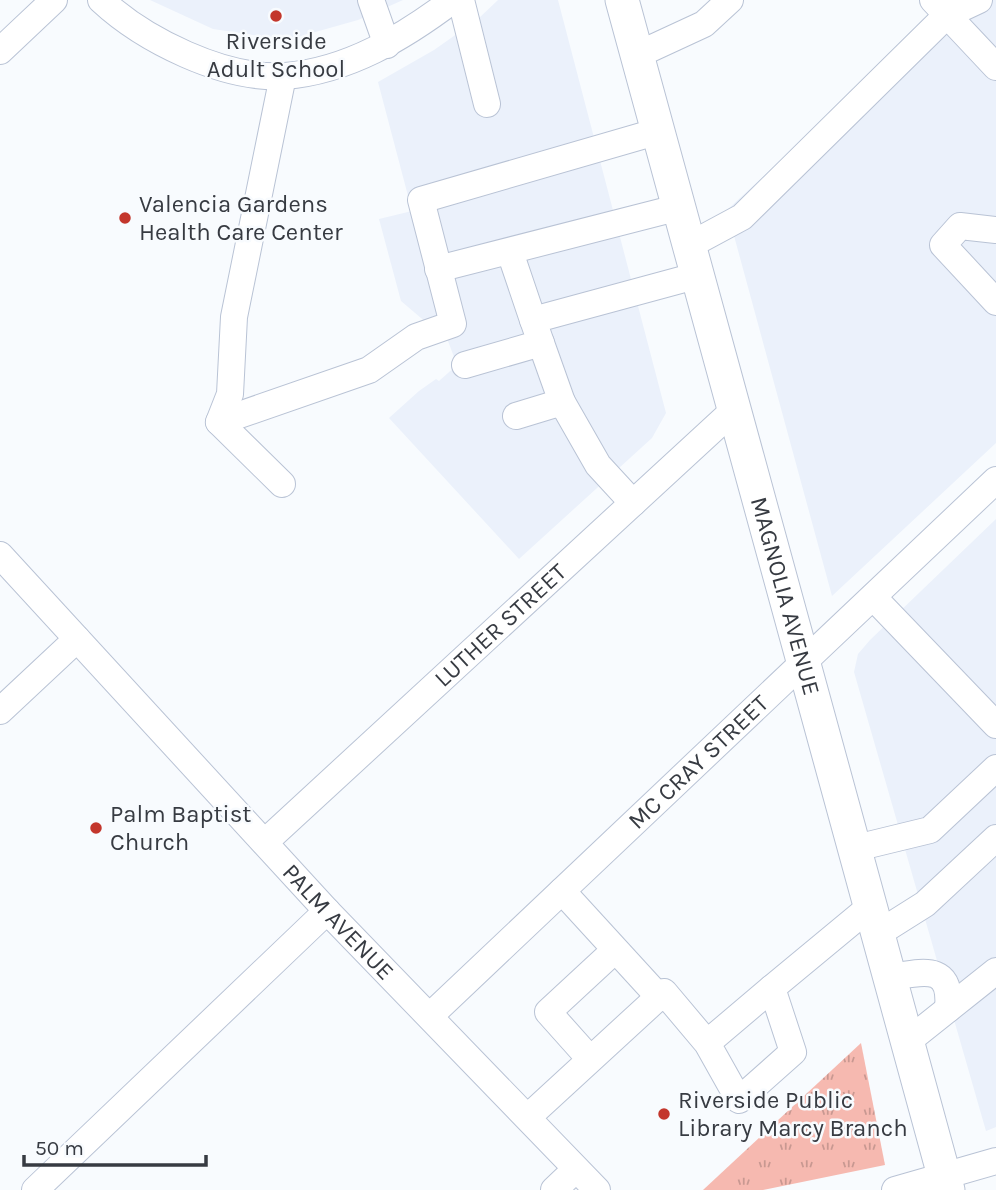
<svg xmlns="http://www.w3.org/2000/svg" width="996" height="1190" viewBox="0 0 996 1190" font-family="Karla,sans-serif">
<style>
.built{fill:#ebf1fb}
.park{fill:url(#park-tufts)}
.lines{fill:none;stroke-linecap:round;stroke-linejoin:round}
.minor-casing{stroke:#b9c3d5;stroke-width:28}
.major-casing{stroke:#b9c3d5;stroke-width:35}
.minor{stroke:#fff;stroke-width:26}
.major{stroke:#fff;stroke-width:33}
.poi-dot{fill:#c3362c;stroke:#f8fbfe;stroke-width:2.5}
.labels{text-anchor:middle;stroke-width:5;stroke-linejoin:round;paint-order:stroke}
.poi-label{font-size:24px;fill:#373b42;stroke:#f8fbfe;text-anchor:start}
.street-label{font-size:24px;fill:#373b42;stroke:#f8fbfe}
</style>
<defs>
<pattern id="park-tufts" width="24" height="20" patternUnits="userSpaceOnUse" patternTransform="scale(1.75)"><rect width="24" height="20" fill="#f6b9b0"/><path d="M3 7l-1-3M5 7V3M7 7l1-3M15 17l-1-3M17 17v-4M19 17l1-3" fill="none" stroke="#c89891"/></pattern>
</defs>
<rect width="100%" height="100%" fill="#f8fbfe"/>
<path class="built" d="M 150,0 L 403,0 L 358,20 L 287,40 L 213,29 Z
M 498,0 L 558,0 L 666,413 L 652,438 L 519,559 L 389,418 L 419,391 L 436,379 L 439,381 L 457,365 L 448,341 L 401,301 L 379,219 L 412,211 L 378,82 L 434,50 L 478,19 Z
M 954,0 L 996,0 L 996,443 L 832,596 L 727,210 Z
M 996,519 L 996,1127 L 986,1131 L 854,672 L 858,654 L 870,640 Z"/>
<path class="park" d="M 861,1043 L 885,1165 L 763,1190 L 703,1190 Z"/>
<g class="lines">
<defs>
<g id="minor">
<path d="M 101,0 C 144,40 224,80 285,76 C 348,71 404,37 453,0"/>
<path d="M 371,0 L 387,45"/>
<path d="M 461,0 L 487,104"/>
<path d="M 933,0 L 996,67"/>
<path d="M 0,51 L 54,0"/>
<path d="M 637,55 L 704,24 L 730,0"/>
<path d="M 996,230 L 960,226 L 943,245 L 996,302"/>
<path d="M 690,245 L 742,217 L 947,15 L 979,0"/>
<path d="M 510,252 L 533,320"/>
<path d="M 438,269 L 680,207"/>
<path d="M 541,343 L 562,402"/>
<path d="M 465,365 L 541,343 L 533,320 L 699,275"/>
<path d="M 516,416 L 562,402 L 598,465 L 633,503"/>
<path d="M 219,422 L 369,370 L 416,337 L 453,324 L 421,200 L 659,131"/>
<path d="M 282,484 L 219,422 L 230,394 L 234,317 L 283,76"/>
<path id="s1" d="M 0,555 L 327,911 L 597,1190"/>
<path d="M 873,597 L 996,725"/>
<path d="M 0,711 L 77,639"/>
<path id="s2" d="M 265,842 L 735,409"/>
<path d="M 856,848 L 930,830 L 996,768"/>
<path d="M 562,891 L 659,997"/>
<path d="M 879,933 L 925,904 L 996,838"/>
<path d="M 891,977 C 923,972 952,963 948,1009"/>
<path d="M 772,988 L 871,906"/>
<path id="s3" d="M 431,1015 L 996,480"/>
<path d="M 908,1041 L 996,971"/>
<path d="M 590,1059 L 548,1012 L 615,950"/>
<path d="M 528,1117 L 664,992 L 707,1043 L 739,1100 L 793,1052 L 772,988 L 707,1043"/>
<path d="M 35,1190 L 327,911"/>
<path d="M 554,1190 L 575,1170"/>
<path d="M 895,1190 L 996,1161"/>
</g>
<g id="major">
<path id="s4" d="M 622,0 L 948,1190"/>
</g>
</defs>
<use href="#minor" class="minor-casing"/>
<use href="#major" class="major-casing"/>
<use href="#minor" class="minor"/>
<use href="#major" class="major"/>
</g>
<g class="poi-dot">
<circle cx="276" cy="16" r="7"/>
<circle cx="125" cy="218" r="7"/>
<circle cx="96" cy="828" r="7"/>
<circle cx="664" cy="1114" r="7"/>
</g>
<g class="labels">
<g class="poi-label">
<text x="276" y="49" text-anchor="middle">Riverside<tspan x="276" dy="28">Adult School</tspan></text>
<text x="139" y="212">Valencia Gardens<tspan x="139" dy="28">Health Care Center</tspan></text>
<text x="110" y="822">Palm Baptist<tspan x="110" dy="28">Church</tspan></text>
<text x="678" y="1108">Riverside Public<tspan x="678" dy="28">Library Marcy Branch</tspan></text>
</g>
<g class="street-label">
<text dy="8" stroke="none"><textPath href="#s4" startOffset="618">MAGNOLIA AVENUE</textPath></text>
<text dy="8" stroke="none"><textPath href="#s2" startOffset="320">LUTHER STREET</textPath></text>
<text dy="8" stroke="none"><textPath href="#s3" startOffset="368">MC CRAY STREET</textPath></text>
<text dy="8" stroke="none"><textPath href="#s1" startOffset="499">PALM AVENUE</textPath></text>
</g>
</g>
<path d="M24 1155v10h182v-10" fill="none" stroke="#373b42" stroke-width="3.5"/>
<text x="35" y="1155" font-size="21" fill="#373b42" stroke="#f8fbfe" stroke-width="5" paint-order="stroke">50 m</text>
</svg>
